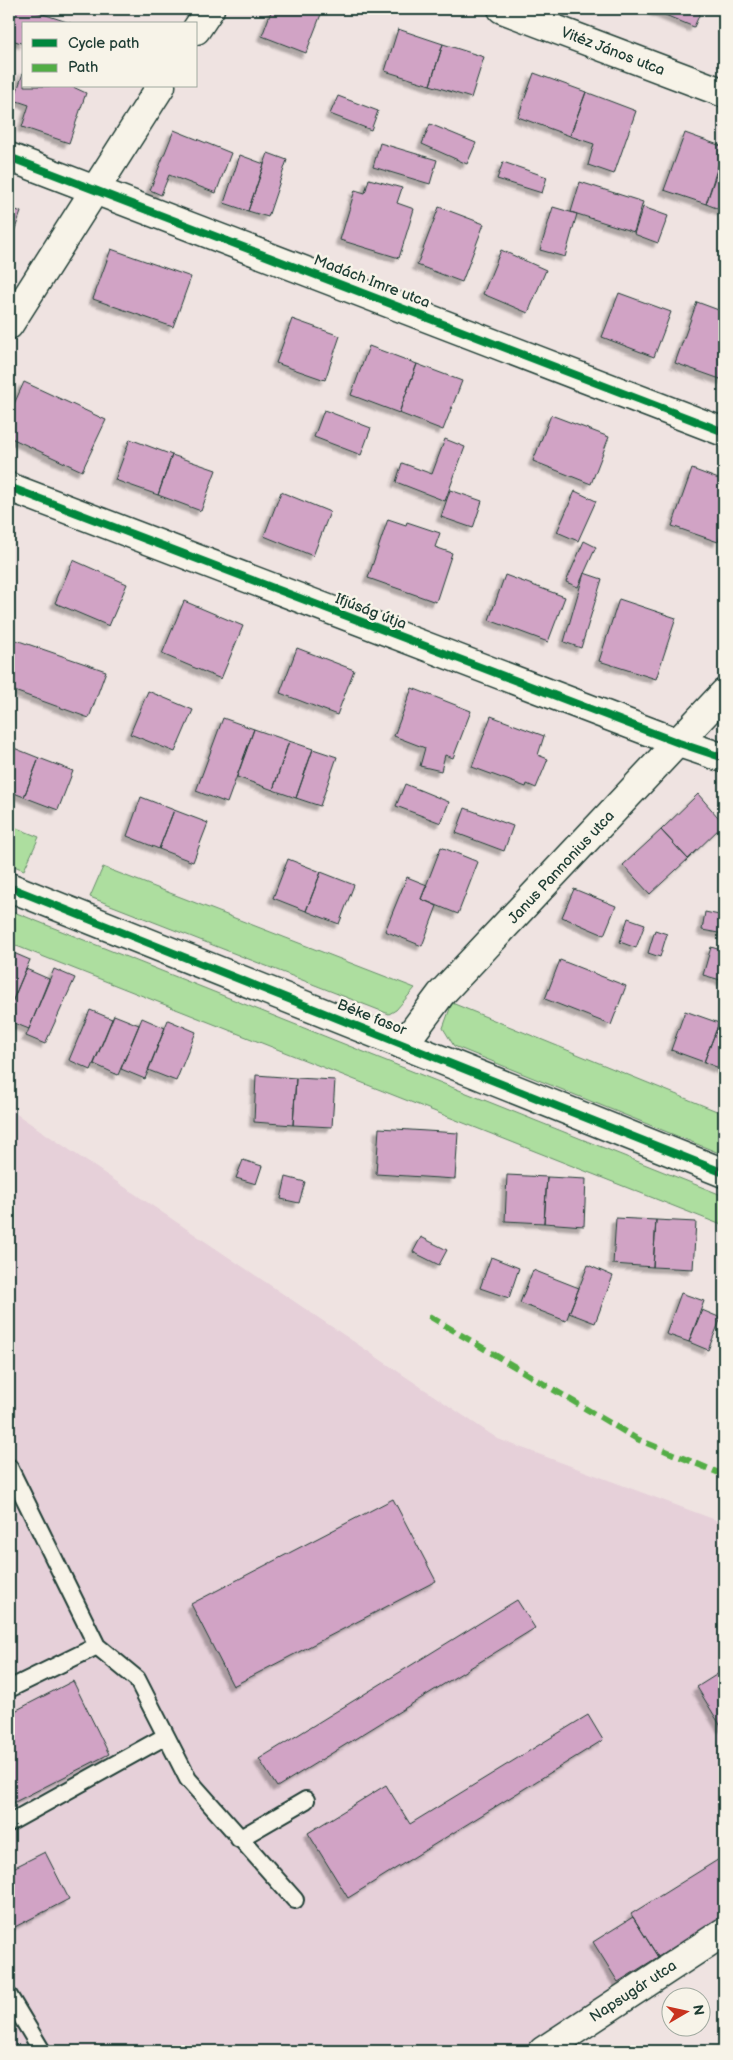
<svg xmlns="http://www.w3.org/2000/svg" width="733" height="2060" viewBox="0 0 733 2060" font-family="'Balsamiq Sans',sans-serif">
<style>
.built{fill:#e6d0d9}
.green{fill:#adde9f;stroke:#668e6a}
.building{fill:#d1a3c5;stroke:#1f3d34;filter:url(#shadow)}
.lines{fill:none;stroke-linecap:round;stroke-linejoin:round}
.service-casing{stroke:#1f3d34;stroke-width:20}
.minor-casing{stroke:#1f3d34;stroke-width:31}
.tertiary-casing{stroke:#1f3d34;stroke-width:31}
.service{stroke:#f7f3e8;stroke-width:16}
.minor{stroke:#f7f3e8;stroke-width:28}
.tertiary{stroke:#f7f3e8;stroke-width:28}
.quiet{stroke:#52ad45;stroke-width:6;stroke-dasharray:12 6;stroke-linecap:butt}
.cycleway-casing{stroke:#f7f3e8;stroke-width:11}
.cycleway{stroke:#00873e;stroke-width:8}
.labels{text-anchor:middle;stroke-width:5;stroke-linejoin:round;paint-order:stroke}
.street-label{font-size:15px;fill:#1f3d34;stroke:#f7f3e8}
</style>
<defs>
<filter id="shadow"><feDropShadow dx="-4.5" dy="4.5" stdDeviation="1" flood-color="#0004"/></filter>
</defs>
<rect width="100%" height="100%" fill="#efe3e1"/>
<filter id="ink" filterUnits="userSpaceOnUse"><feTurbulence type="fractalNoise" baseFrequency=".02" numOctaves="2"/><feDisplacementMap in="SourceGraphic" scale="10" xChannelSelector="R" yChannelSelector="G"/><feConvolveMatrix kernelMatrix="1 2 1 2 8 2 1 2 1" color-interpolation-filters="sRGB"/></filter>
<g filter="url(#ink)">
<path class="built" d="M 9,1109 L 498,1439 L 724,1523 L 724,1927 L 529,2051 L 9,2051 Z"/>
<path class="green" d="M 9,825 L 39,837 L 24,870 L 9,864 Z
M 103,867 L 415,988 L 396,1010 L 389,1014 L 90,897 Z
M 9,910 L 724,1196 L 724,1226 L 9,943 Z
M 452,1003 L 724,1114 L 724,1155 L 454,1046 L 443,1028 Z"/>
<path class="building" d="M 9,9 L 28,9 L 73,24 L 24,24 L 24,44 L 9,39 Z
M 272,9 L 323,9 L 306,53 L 262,36 Z
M 651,9 L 702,9 L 694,27 Z
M 398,29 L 443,44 L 430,85 L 385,71 Z
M 443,44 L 484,57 L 471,98 L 430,85 Z
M 24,70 L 24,86 L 71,86 L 86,93 L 69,143 L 22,127 L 29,105 L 14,100 Z
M 534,73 L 586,92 L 570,136 L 518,117 Z
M 586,92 L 636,111 L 614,174 L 588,165 L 594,144 L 570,136 Z
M 338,96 L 378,111 L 371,130 L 330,114 Z
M 430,124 L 476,143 L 467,164 L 422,144 Z
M 174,130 L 231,153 L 216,193 L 169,175 L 161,195 L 150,190 Z
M 685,133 L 724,147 L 706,204 L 664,190 Z
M 380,143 L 437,160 L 430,184 L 373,167 Z
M 724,152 L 724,211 L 706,204 Z
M 268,153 L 287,160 L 268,217 L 248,211 Z
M 240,155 L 264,164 L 248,211 L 224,203 Z
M 503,162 L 547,177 L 542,193 L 497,179 Z
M 369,179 L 402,188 L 397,203 L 414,209 L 399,258 L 340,240 L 355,190 L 365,193 Z
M 580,182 L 643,202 L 634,232 L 571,212 Z
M 9,207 L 21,212 L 9,246 Z
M 439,207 L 484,224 L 462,282 L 417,265 Z
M 553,207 L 577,214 L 565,257 L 540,250 Z
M 643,207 L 668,216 L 658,243 L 634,234 Z
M 111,249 L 191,277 L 173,327 L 93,299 Z
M 501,250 L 546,270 L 528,313 L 483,294 Z
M 619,293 L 671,312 L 654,357 L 602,337 Z
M 697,302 L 724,312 L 724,375 L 723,380 L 675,363 Z
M 292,319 L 340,336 L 325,380 L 276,363 Z
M 369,346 L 417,364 L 399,413 L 351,395 Z
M 417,364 L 462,381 L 443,430 L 399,413 Z
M 24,382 L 106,420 L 82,471 L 9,437 L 9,415 Z
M 324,410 L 371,428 L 361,455 L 314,437 Z
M 551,415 L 609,437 L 591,484 L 533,461 Z
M 130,439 L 172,455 L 158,495 L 115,480 Z
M 445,439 L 465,447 L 445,501 L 396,482 L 402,463 L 432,474 Z
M 172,455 L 216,470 L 201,511 L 158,495 Z
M 692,469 L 724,481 L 724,525 L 718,542 L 672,526 Z
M 450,490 L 482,501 L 473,528 L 441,517 Z
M 575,491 L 596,501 L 578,541 L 557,532 Z
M 281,492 L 330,512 L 313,556 L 264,536 Z
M 388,519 L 406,525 L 407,522 L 440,533 L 435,547 L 452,553 L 436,602 L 368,578 Z
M 584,541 L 596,547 L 578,587 L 566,582 Z
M 73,560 L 127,584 L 109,626 L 55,603 Z
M 584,573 L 602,579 L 581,648 L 564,642 Z
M 505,575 L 565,597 L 548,642 L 489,620 Z
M 619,599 L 676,618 L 656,679 L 599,661 Z
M 184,601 L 243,626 L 221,679 L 162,654 Z
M 13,639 L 106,671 L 89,718 L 9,689 L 9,652 Z
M 297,648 L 354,670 L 337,715 L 280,693 Z
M 412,688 L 471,711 L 453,758 L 445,755 L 441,771 L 420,766 L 425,748 L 394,736 Z
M 148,691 L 193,710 L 175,752 L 130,734 Z
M 491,716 L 544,736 L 538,755 L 548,759 L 536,788 L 527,784 L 526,787 L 472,767 Z
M 223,718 L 254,729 L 227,803 L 196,791 Z
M 254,729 L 289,741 L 273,790 L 237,777 Z
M 289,741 L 313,749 L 296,798 L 273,790 Z
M 9,746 L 39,758 L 24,797 L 9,791 Z
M 313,749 L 337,757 L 320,806 L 296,798 Z
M 39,758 L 73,771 L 58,810 L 24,797 Z
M 405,784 L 449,802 L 441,823 L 396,806 Z
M 698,794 L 724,824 L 688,859 L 661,830 Z
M 141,797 L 174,810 L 159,849 L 127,836 Z
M 465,808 L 513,826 L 504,851 L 456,833 Z
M 174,810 L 208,823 L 193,862 L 159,849 Z
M 661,830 L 688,859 L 650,894 L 623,865 Z
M 441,847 L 478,862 L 458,914 L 421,899 Z
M 288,859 L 321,872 L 306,911 L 273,898 Z
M 321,872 L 354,885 L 339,924 L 306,911 Z
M 407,877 L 427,885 L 421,899 L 437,906 L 422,946 L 385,931 Z
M 574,889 L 616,906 L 604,935 L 562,917 Z
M 705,912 L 724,916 L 724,934 L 702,930 Z
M 628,918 L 645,924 L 636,948 L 620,942 Z
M 655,930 L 667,934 L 660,957 L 648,953 Z
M 711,947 L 724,951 L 724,981 L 703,975 Z
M 9,951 L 30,960 L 9,1009 Z
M 560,960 L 626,986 L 611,1025 L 545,999 Z
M 26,969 L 49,979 L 29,1029 L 9,1021 L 9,1010 Z
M 54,969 L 75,978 L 45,1044 L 26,1036 Z
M 90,1010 L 112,1019 L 91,1070 L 69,1060 Z
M 685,1011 L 719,1023 L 704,1062 L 671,1050 Z
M 114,1015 L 139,1025 L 118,1075 L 94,1064 Z
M 142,1018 L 165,1028 L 145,1079 L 121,1069 Z
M 168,1020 L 196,1032 L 176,1081 L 148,1070 Z
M 719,1023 L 724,1025 L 724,1070 L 704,1062 Z
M 256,1075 L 296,1078 L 293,1125 L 254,1122 Z
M 296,1078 L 335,1080 L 332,1127 L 293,1125 Z
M 379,1128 L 458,1133 L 455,1179 L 376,1174 Z
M 243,1160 L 262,1166 L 256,1184 L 236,1178 Z
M 507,1175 L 547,1177 L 544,1223 L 505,1221 Z
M 286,1177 L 305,1182 L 299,1203 L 281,1199 Z
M 547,1177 L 586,1179 L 584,1226 L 544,1223 Z
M 616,1218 L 656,1220 L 653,1267 L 613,1264 Z
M 656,1220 L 696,1222 L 693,1269 L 653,1267 Z
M 421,1237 L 447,1250 L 439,1265 L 413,1252 Z
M 491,1257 L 519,1268 L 509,1298 L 480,1288 Z
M 588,1265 L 613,1276 L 595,1323 L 569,1313 Z
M 533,1270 L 579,1288 L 566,1321 L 520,1303 Z
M 681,1293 L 704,1301 L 689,1342 L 666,1334 Z
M 702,1310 L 721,1318 L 708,1350 L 689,1342 Z
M 393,1499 L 436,1581 L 233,1686 L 191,1604 Z
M 517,1600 L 535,1628 L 277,1787 L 259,1759 Z
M 724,1670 L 724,1727 L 722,1728 L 697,1687 Z
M 73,1681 L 109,1754 L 9,1805 L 9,1714 Z
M 588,1715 L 603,1740 L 348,1898 L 308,1833 L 386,1785 L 410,1824 Z
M 45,1852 L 69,1899 L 9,1930 L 9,1870 Z
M 724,1856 L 724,1916 L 658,1957 L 631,1914 Z
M 633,1917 L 658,1957 L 618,1982 L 593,1942 Z"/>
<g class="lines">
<defs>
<path id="service" d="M 9,1467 L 97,1646 L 9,1689
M 97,1646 L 137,1679 L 188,1779 L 295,1900
M 9,1823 L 166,1736
M 239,1839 L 306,1800
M 9,1996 L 42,2051"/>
<path id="minor" d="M 502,9 L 724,93
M 196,30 L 210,9
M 9,157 L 724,432
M 9,325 L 161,86
M 9,487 L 679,743 L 724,758
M 403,1045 L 441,994 L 724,693
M 543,2051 L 724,1932"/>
<path id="tertiary" d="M 9,887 L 724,1173"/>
</defs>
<use href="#service" class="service-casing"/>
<use href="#minor" class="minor-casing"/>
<use href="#tertiary" class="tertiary-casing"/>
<use href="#service" class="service"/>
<use href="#minor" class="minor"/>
<use href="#tertiary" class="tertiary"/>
<path class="quiet" d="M 429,1316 L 637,1439 L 724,1475"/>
<defs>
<path id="cycleway" d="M 9,157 L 724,432
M 9,487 L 679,743 L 724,758
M 9,887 L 724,1173"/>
</defs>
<use href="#cycleway" class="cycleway-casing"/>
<use href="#cycleway" class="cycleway"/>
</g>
</g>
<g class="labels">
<g class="street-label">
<text transform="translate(613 51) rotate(21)" y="5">Vitéz János utca</text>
<text transform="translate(372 281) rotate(21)" y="5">Madách Imre utca</text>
<text transform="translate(371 611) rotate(21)" y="5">Ifjúság útja</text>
<text transform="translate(561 867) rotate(-47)" y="5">Janus Pannonius utca</text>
<text transform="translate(372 1017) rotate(22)" y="5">Béke fasor</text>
<text transform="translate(633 1991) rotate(-33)" y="5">Napsugár utca</text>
</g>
</g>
<rect width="733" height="2060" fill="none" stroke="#f7f3e8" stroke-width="30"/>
<rect x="15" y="15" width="703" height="2030" fill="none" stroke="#1f3d34" stroke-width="2" filter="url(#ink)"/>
<rect x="22" y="22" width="175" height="65" fill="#f7f3e8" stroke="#a1aaa0"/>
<rect x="32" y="39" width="25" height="8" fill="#00873e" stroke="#a1aaa0"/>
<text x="68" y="48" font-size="15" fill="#1f3d34">Cycle path</text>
<rect x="32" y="64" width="25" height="8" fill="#52ad45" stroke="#a1aaa0"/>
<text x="68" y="72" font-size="15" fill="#1f3d34">Path</text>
<g transform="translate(686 2012) rotate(81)"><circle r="24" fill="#f7f3e8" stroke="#a1aaa0"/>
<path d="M0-4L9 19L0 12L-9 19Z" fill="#c8321e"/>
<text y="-8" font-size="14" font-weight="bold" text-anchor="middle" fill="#1f3d34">N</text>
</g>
</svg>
